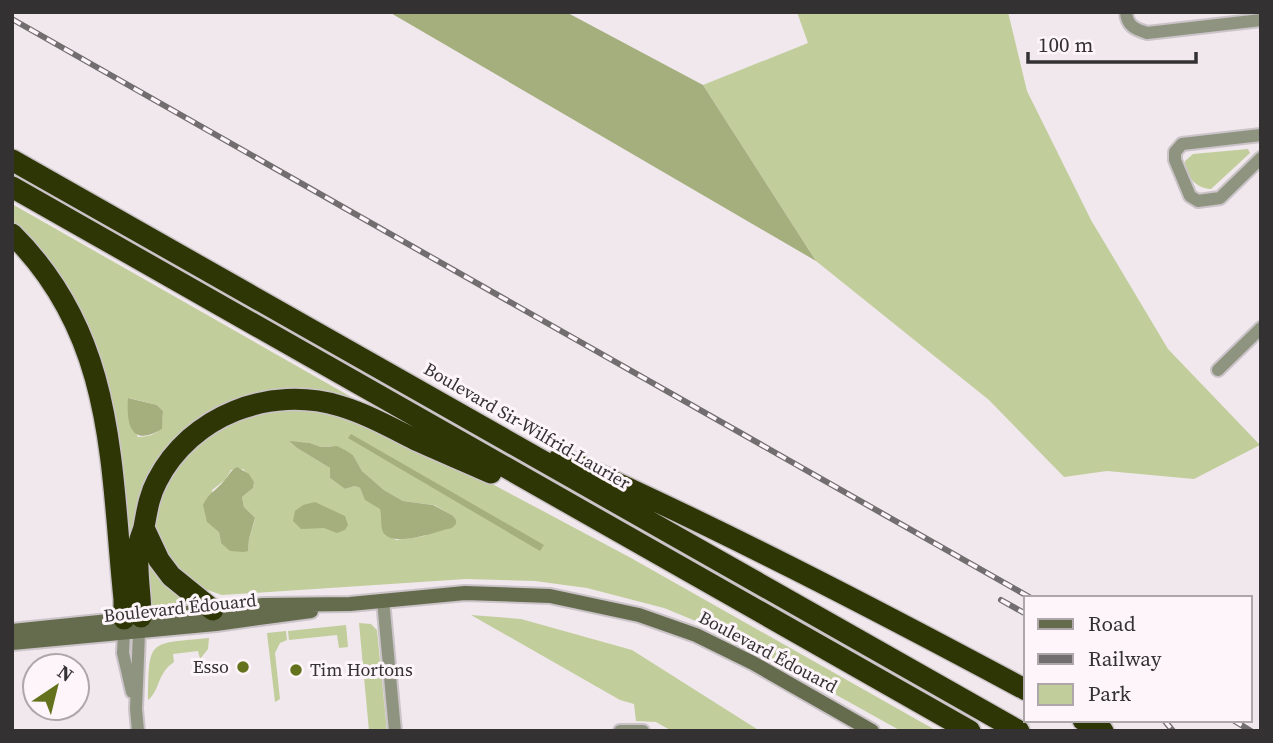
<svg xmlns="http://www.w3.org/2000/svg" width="1273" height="743" viewBox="0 0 1273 743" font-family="'Source Serif 4',serif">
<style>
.green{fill:#c2cd9c;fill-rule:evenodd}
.forest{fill:#a5af7e}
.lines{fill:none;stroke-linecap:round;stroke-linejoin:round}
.street-casing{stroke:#cac3c7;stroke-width:16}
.secondary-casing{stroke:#cac3c7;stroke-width:18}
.highway-casing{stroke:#cac3c7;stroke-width:24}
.street{stroke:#8f9480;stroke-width:12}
.secondary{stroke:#656b4d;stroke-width:14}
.highway{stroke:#2f3606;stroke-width:21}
.rail-casing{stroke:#726d6f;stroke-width:6}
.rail{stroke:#fdf5f9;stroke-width:3.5;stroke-dasharray:10;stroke-linecap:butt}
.poi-dot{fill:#65721d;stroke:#fdf5f9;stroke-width:2.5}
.labels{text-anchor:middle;stroke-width:6;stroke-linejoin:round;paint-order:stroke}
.street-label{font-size:18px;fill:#343132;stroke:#fdf5f9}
.poi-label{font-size:18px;fill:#343132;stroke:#fdf5f9;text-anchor:end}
</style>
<rect width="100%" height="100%" fill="#f0e8ec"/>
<path class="green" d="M 797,12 L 1008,12 L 1027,91 L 1091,220 L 1168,349 L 1260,445 L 1194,479 L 1107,471 L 1064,477 L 989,400 L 816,261 L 703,85 L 808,43 Z
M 1248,149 L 1250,153 L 1211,189 C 1196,189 1185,175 1185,161 L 1193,154 Z
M 12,204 L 353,398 L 350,404 L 327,397 L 200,424 L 126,550 L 104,385 L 12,227 ZM 129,398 L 157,405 L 163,411 C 163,430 159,436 138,437 L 130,420 Z
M 267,408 L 336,412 L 466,470 L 631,558 L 937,731 L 901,731 L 725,633 L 664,608 L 587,588 L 535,581 L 466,579 L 222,595 L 190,584 L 156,540 L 154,518 L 166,478 L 209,433 ZM 290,442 L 310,443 L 321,447 L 331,446 L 353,455 L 362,471 L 384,490 L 403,501 L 434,505 L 452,515 L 424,536 L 396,540 L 383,531 L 381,509 L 365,499 L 360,488 L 355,486 L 345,489 L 330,478 L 330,468 L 297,448 ZM 243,469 L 254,482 L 253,488 L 242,497 L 244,507 L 255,519 L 249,539 L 248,551 L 221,543 L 212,490 L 225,480 L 231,470 Z
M 147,545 L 192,602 L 156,608 L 150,605 Z
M 471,615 L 521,619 L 632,650 L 760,731 L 672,731 L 656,722 L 636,721 L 634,704 L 620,700 Z
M 359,623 L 371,624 L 377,630 L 387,731 L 369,731 Z
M 346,625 L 348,647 L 339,648 L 337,635 L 289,640 L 288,631 Z
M 286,631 L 287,640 L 280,643 L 275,653 L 280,699 L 275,702 L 267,633 Z
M 209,638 L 208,649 L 200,659 L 198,651 L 173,654 L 174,662 C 157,673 160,691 148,700 C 149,638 148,644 209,638 Z"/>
<path class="forest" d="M 389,12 L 566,12 L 703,85 L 816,261 Z
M 128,398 L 157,405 L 163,411 L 162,429 C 132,447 126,426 128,398 Z
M 351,434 L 544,545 L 540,551 L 348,438 Z
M 289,441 L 310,443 L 321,447 L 337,446 L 345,450 L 353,455 L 362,471 L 384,490 L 403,501 L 433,505 L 452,515 L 456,520 L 456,524 L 452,528 C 437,531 392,549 383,532 C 380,526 382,516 380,509 L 365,500 L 360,488 L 355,486 L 345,489 L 330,478 L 330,468 L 297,448 Z
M 237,467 L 249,474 L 254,482 L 253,488 L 242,497 L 244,507 L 255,518 L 249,539 L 248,551 L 244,552 L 230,551 L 221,543 L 219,532 L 207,522 L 203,505 C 208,493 217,490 224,481 C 230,474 230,471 237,467 Z
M 315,502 L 345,516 L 348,525 L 345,530 L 337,533 L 324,528 L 301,529 L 293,521 L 295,511 L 303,505 Z"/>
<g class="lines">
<defs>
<path id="street" d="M 1126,12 C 1127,26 1135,29 1147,33 L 1261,20
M 1261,135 L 1182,144 L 1175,152 L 1175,160 L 1190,196 L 1198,201 L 1220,198 L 1261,158
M 1218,370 L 1261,328
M 383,600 L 395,731
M 124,633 L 123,653 L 132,692
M 138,731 L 136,709 L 139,632
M 620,731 L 643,731"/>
<path id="secondary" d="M 12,631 L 263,605 L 350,604 L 465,593 L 550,596 L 639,615 L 696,635 L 753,663 L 872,731
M 12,643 L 216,624 L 311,611"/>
<path id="highway" d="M 12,160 L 1019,731
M 12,187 L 970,731
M 12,234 C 116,337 110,464 124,599 L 124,619
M 560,457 C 719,528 873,608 1026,690
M 144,528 L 159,560 L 171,576 L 213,610
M 141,617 C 141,593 135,566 139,543 C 140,537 143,532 144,527 C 147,511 149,496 157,481 C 191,415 270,385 340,406 C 367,414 392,428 418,441 C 442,452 467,462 491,473
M 1083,720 L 1103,731"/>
</defs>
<use href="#street" class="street-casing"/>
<use href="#secondary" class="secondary-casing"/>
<use href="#highway" class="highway-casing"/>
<use href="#street" class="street"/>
<use href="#secondary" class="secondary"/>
<use href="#highway" class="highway"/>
<defs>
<path id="rail" d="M 12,19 L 1031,598
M 1001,600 L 1026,614
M 1164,720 L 1173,731
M 1233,720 L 1251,731"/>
</defs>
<use href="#rail" class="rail-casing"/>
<use href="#rail" class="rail"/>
</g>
<g class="poi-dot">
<circle cx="243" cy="667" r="7"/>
<circle cx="296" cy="670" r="7"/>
</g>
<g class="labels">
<g class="street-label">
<text transform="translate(527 426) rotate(30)" y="6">Boulevard Sir-Wilfrid-Laurier</text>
<text transform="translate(180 608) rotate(-6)" y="6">Boulevard Édouard</text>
<text transform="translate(768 652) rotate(28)" y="6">Boulevard Édouard</text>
</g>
<g class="poi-label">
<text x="229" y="673">Esso</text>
<text x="310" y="676" text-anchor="start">Tim Hortons</text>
</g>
</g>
<rect width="1273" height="743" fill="none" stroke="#343132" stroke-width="28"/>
<rect x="1024" y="596" width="228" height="126" fill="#fdf5f9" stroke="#ada7a9" stroke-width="2"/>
<rect x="1038" y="619" width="35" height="10" fill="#656b4d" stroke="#ada7a9" stroke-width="2"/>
<text x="1088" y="631" font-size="21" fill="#343132">Road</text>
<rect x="1038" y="654" width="35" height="10" fill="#726d6f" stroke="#ada7a9" stroke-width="2"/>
<text x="1088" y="666" font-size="21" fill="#343132">Railway</text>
<rect x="1038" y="684" width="35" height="21" fill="#c2cd9c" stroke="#ada7a9" stroke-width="2"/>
<text x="1088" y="701" font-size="21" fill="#343132">Park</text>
<g transform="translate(56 687) rotate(35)"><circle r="33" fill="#fdf5f9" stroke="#ada7a9" stroke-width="2"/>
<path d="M0-5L12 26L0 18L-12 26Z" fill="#65721d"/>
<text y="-10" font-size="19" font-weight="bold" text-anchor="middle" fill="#343132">N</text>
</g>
<path d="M1028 52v10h168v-10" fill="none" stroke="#343132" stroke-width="3.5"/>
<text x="1038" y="52" font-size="21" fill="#343132" stroke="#fdf5f9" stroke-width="5" paint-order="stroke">100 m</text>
</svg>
